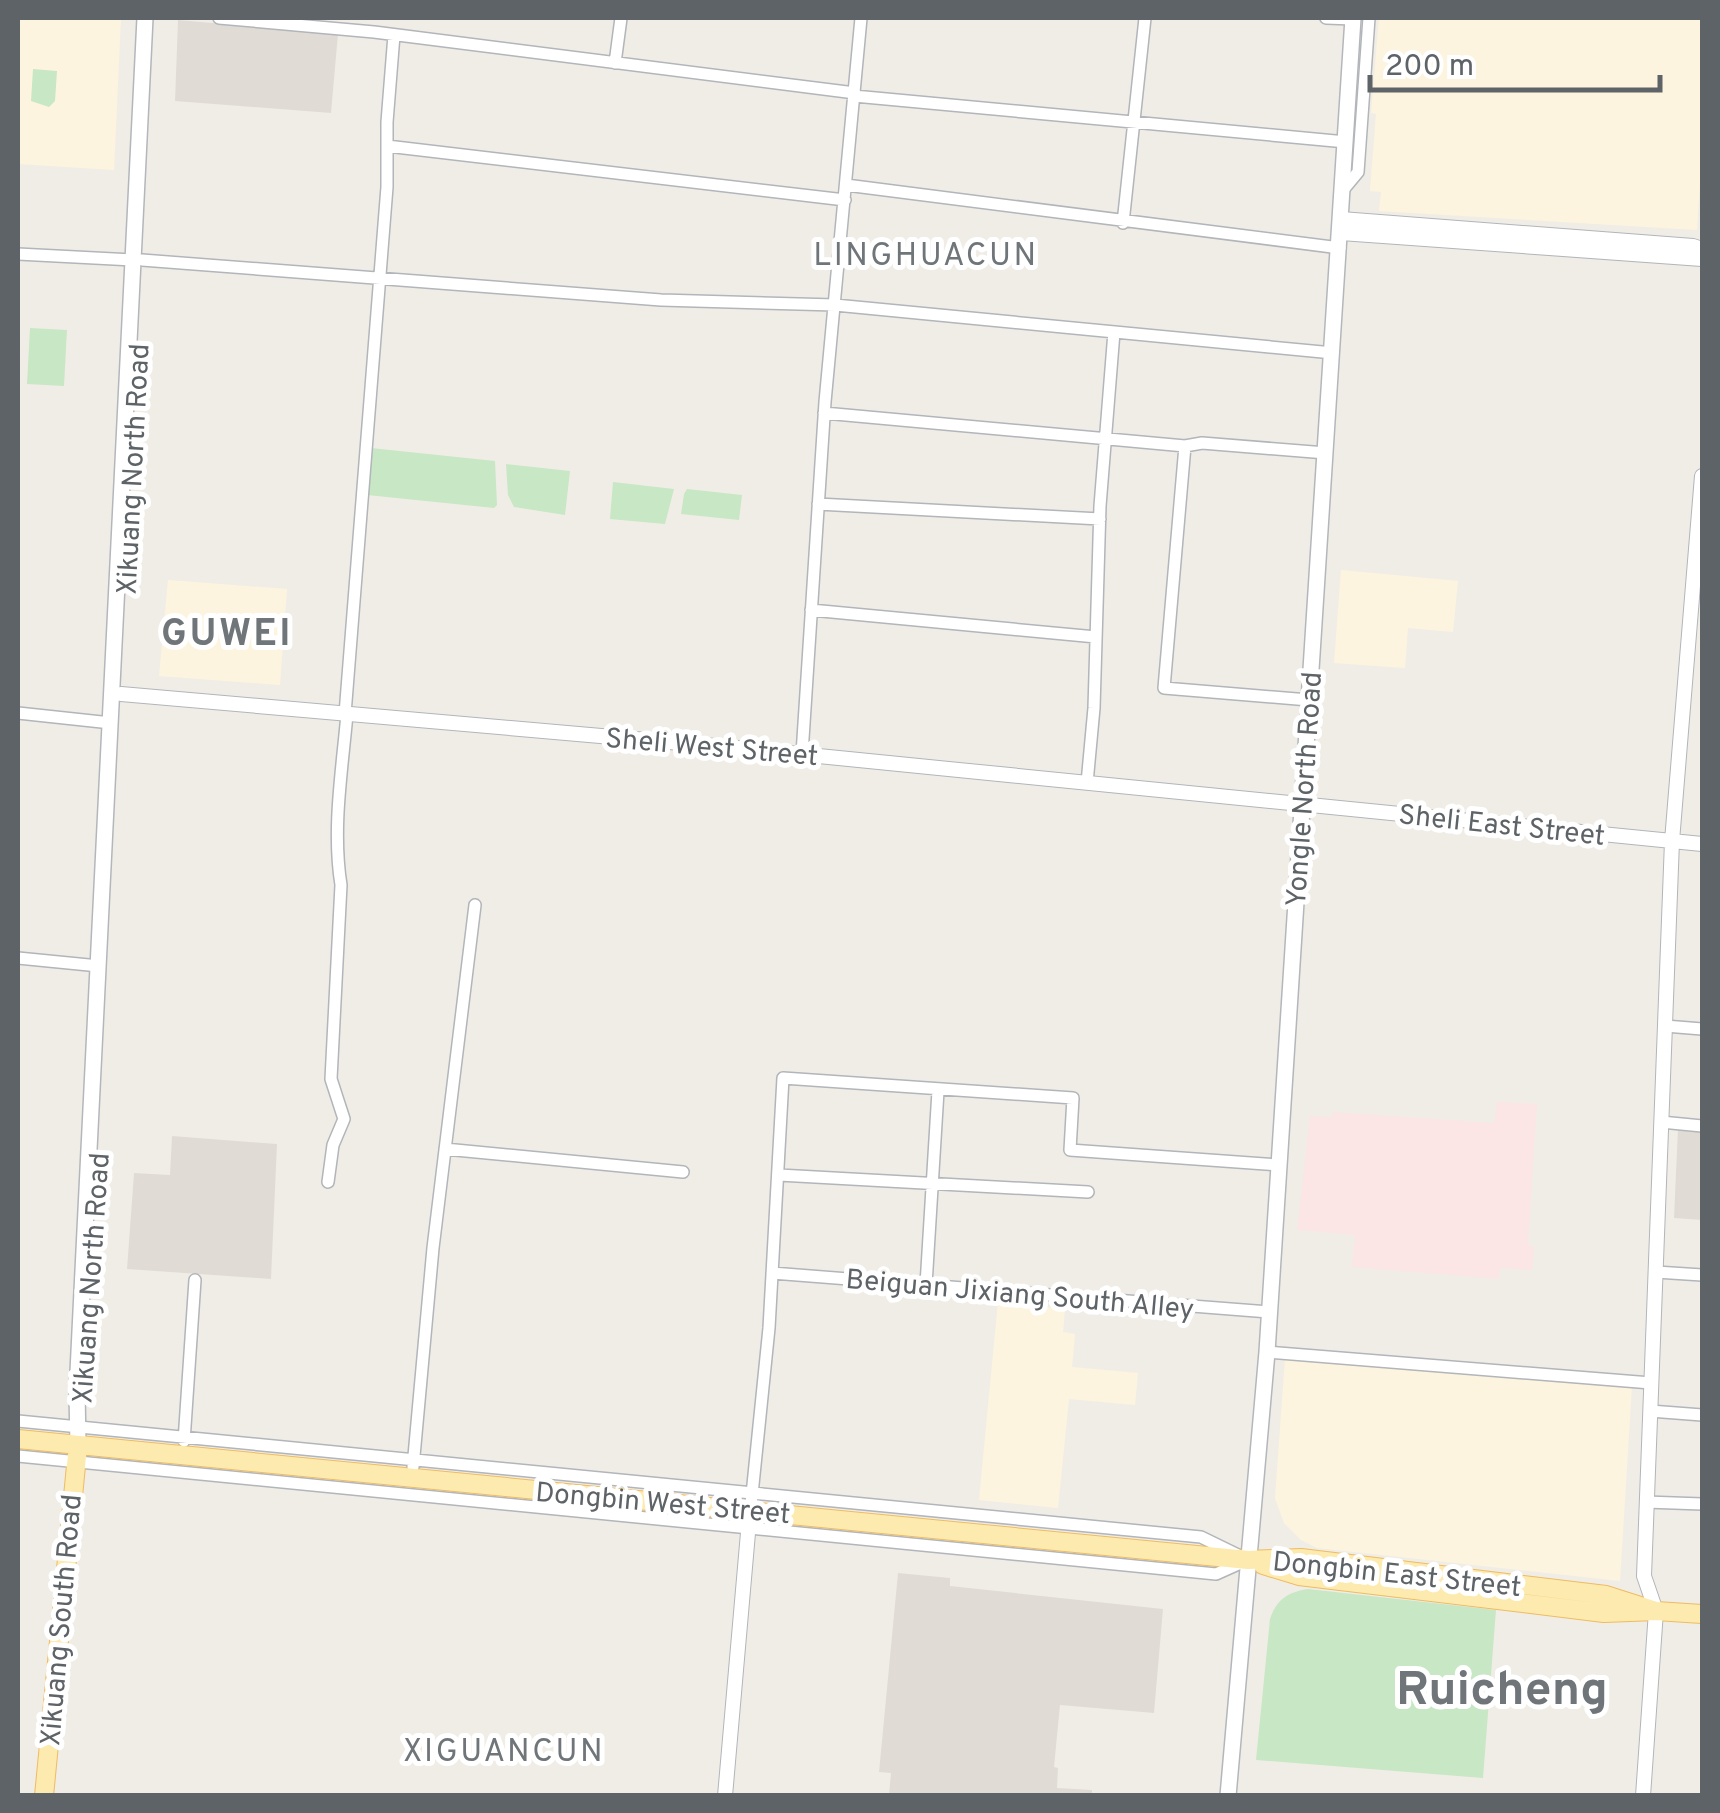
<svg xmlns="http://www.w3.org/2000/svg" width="1720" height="1813" viewBox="0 0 1720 1813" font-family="Overpass,sans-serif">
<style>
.commercial{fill:#fdf4df}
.education{fill:#e0dcd5}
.medical{fill:#fbe5e5}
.green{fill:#c8e7c4}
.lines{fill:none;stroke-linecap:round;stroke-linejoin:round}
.minor-casing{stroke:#b2b5b9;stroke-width:14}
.tertiary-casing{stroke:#b2b5b9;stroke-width:16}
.secondary-casing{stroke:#b3b7bb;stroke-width:18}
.primary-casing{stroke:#efbb61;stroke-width:20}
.minor{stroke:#fff;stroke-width:11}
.tertiary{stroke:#fff;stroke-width:14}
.secondary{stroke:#fff;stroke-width:15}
.primary{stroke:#fdeaaf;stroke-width:18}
.labels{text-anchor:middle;stroke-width:10;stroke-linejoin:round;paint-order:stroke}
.street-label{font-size:28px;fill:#5e6367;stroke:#fff}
.quarter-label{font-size:32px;letter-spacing:2.5px;fill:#6f7579;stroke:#fff}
.district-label{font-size:38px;font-weight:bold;letter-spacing:2.5px;fill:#6f7579;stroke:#fff}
.town-label{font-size:48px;font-weight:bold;fill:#6f7579;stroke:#fff}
</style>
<rect width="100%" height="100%" fill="#f0ede7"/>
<path class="commercial" d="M 18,18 L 121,18 L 114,170 L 18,164 Z
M 1379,18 L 1702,18 L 1702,150 L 1697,230 L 1379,211 L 1381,192 L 1370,191 L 1376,114 L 1371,113 Z
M 1341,570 L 1458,581 L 1453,632 L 1408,628 L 1405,668 L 1334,663 Z
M 168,580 L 287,589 L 280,685 L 159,676 Z
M 998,1302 L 1065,1309 L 1063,1332 L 1075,1334 L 1072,1367 L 1138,1373 L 1135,1405 L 1069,1399 L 1058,1508 L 979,1500 Z
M 1285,1359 L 1632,1385 L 1620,1581 L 1317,1548 L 1301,1540 L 1284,1523 L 1275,1498 Z"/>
<path class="education" d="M 178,20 L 338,34 L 331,113 L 175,101 Z
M 1678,1128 L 1702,1130 L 1702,1220 L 1674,1218 Z
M 172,1136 L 277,1144 L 271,1279 L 127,1269 L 134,1173 L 170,1175 Z
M 898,1573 L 950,1578 L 950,1586 L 1163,1609 L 1154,1713 L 1060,1705 L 1054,1767 L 1058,1768 L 1057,1788 L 1092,1790 L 1092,1795 L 889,1795 L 891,1773 L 879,1772 Z"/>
<path class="medical" d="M 1497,1102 L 1537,1104 L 1528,1245 L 1534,1247 L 1532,1270 L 1500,1268 L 1499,1279 L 1352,1267 L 1355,1235 L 1297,1230 L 1310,1116 L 1332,1117 L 1333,1112 L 1494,1123 Z"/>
<path class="green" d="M 33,69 L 57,71 L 55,101 L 49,107 L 31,101 Z
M 30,328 L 67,330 L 64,386 L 27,384 Z
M 371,448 L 495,461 L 497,505 L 494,508 L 367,495 Z
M 506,464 L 570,471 L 565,515 L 514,507 L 508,495 Z
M 613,482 L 674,489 L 665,524 L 610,519 Z
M 687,489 L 742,495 L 739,520 L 681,514 L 684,494 Z
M 1308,1589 L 1496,1610 L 1483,1778 L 1256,1760 L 1270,1619 C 1277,1599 1288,1592 1308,1589 Z"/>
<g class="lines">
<defs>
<path id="minor" d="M 219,18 L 374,32 L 855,93
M 1326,18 L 1353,19
M 615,63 L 621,18
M 854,96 L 1346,142
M 387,146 L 845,200
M 846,185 L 1340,248
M 1343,190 L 1358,172 L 1369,18
M 1123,223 L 1145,18
M 18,254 L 133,260
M 142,260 L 661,300 L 835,305 L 1333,353
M 824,413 L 1185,446 L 1202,443 L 1326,453
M 1185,446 L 1164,688 L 1309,700
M 818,504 L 1100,519
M 811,610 L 1096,637
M 18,713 L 111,723
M 345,714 L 387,187 L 387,122 L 394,35
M 802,754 L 825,402 L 861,18
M 1087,783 L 1094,708 L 1100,506 L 1114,332
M 18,958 L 99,966
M 1665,1026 L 1702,1029
M 1661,1122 L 1702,1126
M 445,1149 L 683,1172
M 779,1175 L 1088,1192
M 328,1182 L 333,1145 L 344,1119 L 331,1079 L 341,885 C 332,829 342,771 347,714
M 1656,1272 L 1702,1275
M 772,1273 L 1269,1312
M 926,1285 L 938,1091
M 1267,1352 L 1651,1383
M 1650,1411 L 1702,1415
M 18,1421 L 1201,1537 L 1240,1556
M 184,1441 L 195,1280
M 18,1456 L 1216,1574 L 1245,1561
M 413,1467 L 433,1248 L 475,905
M 1646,1502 L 1702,1504
M 750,1514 L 769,1328 L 783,1078 L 1073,1098 L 1070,1150 L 1278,1165"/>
<path id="tertiary" d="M 1341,219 L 1693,246 L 1702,249
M 1341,233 L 1702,259
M 121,694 L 738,748 L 1702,844
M 725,1796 L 750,1510
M 1643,1796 L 1656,1611 L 1644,1576 L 1672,841 L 1702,476"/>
<path id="secondary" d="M 78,1445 L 77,1392 L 145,18
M 1228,1796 L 1267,1352 L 1353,18"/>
<path id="primary" d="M 18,1439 L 1248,1560 L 1301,1558 L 1606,1595 L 1656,1611
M 1263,1565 L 1299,1576 L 1604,1613 L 1656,1611 L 1702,1614
M 44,1796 L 78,1445"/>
</defs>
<use href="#minor" class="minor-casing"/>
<use href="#tertiary" class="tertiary-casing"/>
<use href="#secondary" class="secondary-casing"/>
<use href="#primary" class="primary-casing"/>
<use href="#minor" class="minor"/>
<use href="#tertiary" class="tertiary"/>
<use href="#secondary" class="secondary"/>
<use href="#primary" class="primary"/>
</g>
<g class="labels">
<g class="street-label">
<text transform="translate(132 469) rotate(-87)" y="10">Xikuang North Road</text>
<text transform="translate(712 746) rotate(5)" y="10">Sheli West Street</text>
<text transform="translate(1303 789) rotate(-86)" y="10">Yongle North Road</text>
<text transform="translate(1502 824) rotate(6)" y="10">Sheli East Street</text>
<text transform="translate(90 1278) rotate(-86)" y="10">Xikuang North Road</text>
<text transform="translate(1020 1293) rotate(5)" y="10">Beiguan Jixiang South Alley</text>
<text transform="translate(663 1502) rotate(5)" y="10">Dongbin West Street</text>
<text transform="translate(1397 1573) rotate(6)" y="10">Dongbin East Street</text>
<text transform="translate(60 1620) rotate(-85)" y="10">Xikuang South Road</text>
</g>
<g class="quarter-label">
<text x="926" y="265">LINGHUACUN</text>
<text x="504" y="1761">XIGUANCUN</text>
</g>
<g class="district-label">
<text x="227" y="645">GUWEI</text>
</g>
<g class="town-label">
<text x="1502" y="1704">Ruicheng</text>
</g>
</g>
<rect width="1720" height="1813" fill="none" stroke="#5e6367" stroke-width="40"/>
<path d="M1370 75v15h290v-15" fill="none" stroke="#5e6367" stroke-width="5"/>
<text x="1385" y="75" font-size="30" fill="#5e6367" stroke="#ffffff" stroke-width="8" paint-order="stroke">200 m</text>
</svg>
